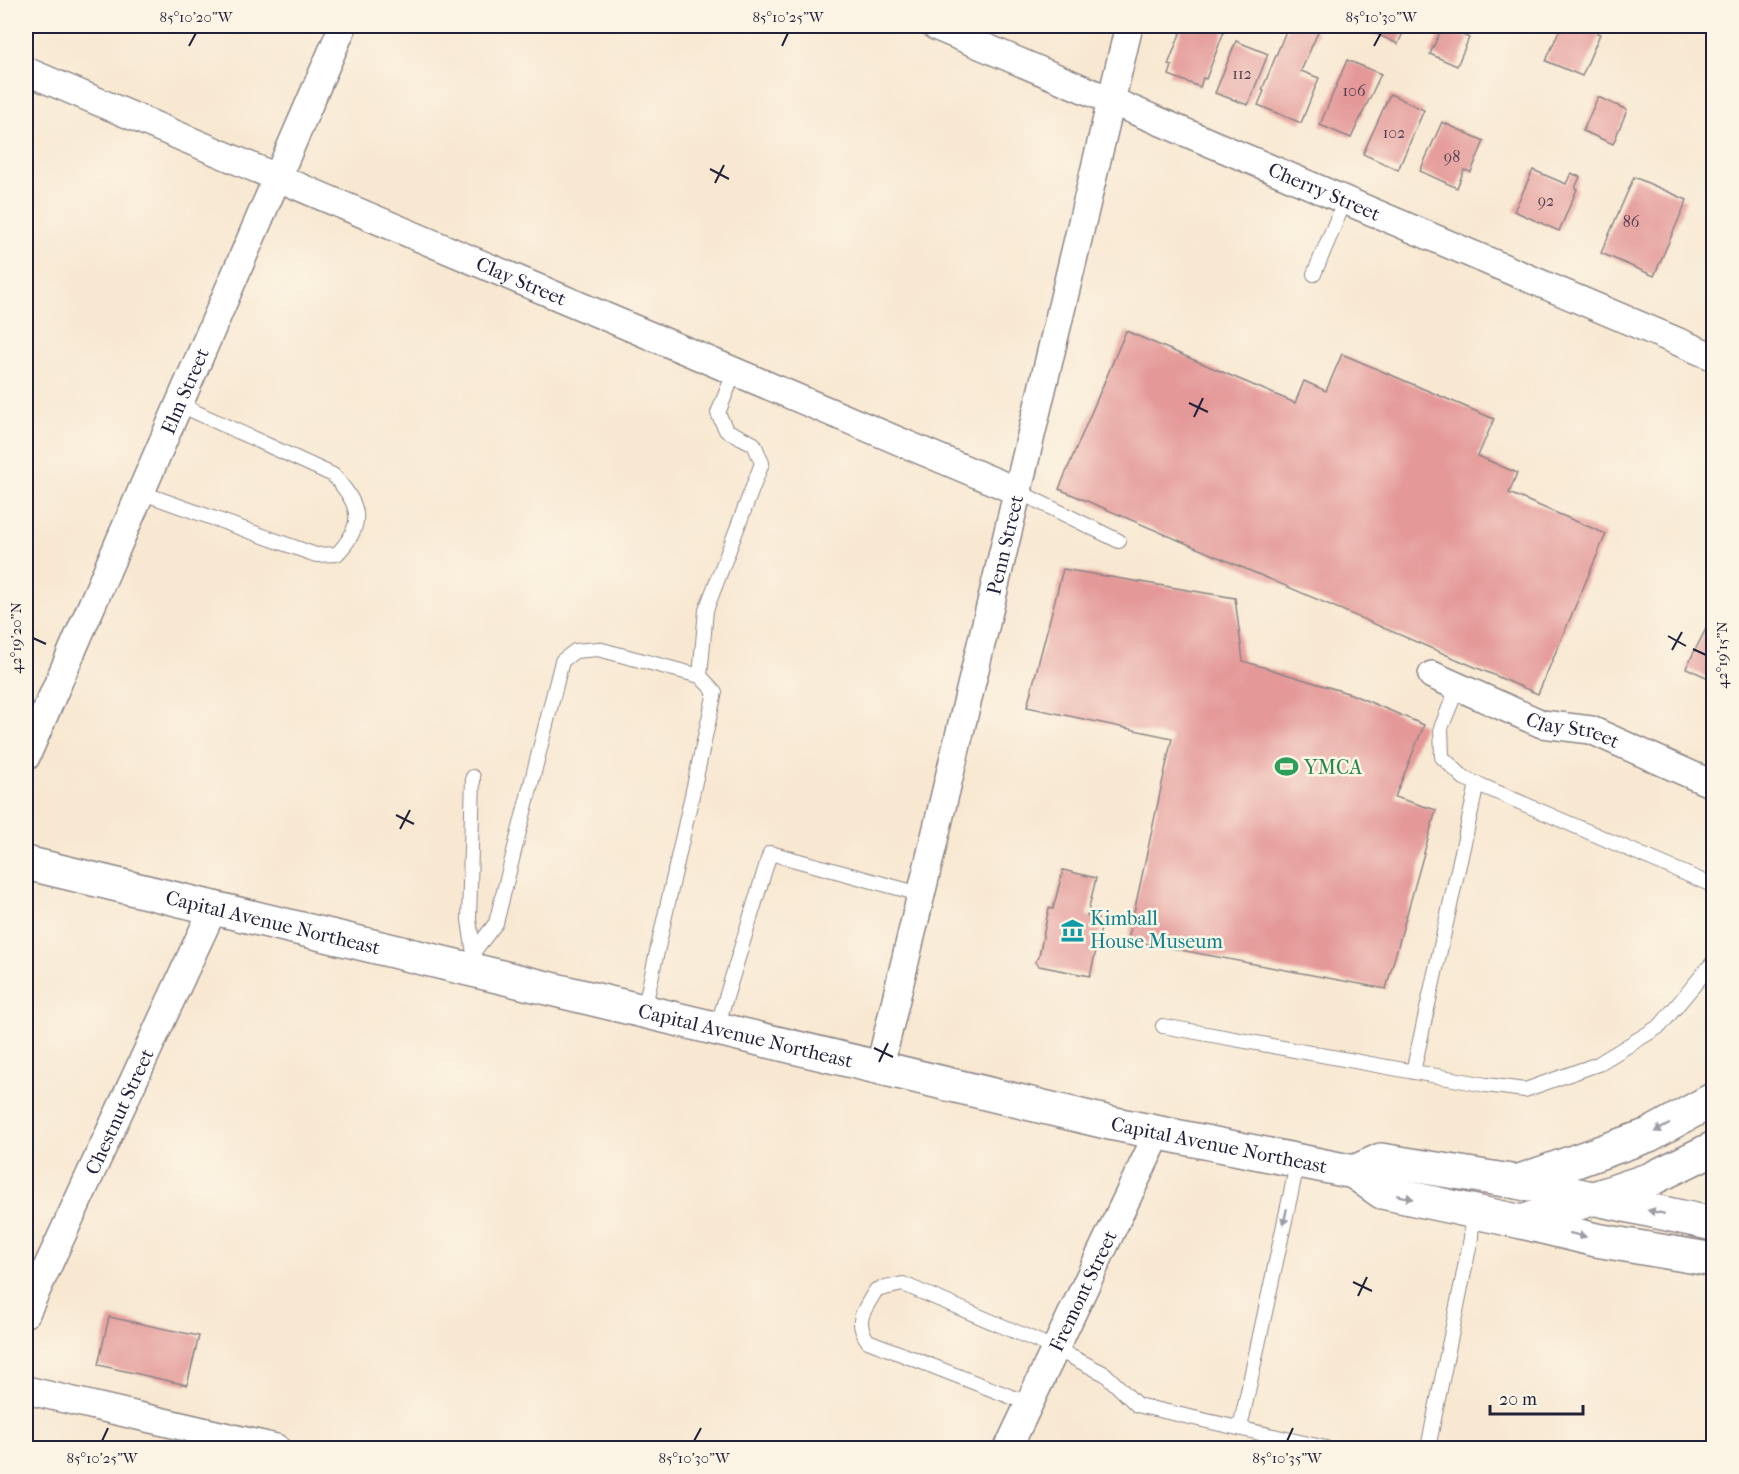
<svg xmlns="http://www.w3.org/2000/svg" width="1739" height="1474" viewBox="0 0 1739 1474" font-family="'IM FELL French Canon',serif">
<style>
.building{fill:#e49998}
.lines{fill:none;stroke-linecap:round;stroke-linejoin:round}
.lane-casing{stroke:#8d8586;stroke-width:16}
.street-casing{stroke:#8d8586;stroke-width:30}
.secondary-casing{stroke:#8d8586;stroke-width:36}
.primary-casing{stroke:#8d8586;stroke-width:36}
.lane{stroke:#fff;stroke-width:14}
.street{stroke:#fff;stroke-width:27}
.secondary{stroke:#fff;stroke-width:33}
.primary{stroke:#fff;stroke-width:33}
.oneway{fill:#9c9ca7}
.ticks{fill:none;stroke:#22223b;stroke-width:2}
.labels{text-anchor:middle;stroke-width:5;stroke-linejoin:round;paint-order:stroke}
.number-label{font-size:16px;fill:#524052}
.street-label{font-size:20px;fill:#22223b;stroke:#fcf5e5}
.leisure-label{font-size:20px;fill:#27864d;stroke:#fcf5e5;text-anchor:start}
.culture-label{font-size:20px;fill:#0d838f;stroke:#fcf5e5;text-anchor:start}
.neatline{fill:none;stroke:#22223b;stroke-width:2}
.ticks-label{font-size:15px;text-anchor:middle;fill:#22223b}
</style>
<rect width="100%" height="100%" fill="#fcf5e5"/>
<filter id="ink" filterUnits="userSpaceOnUse"><feTurbulence type="fractalNoise" baseFrequency=".0167" numOctaves="2"/><feDisplacementMap in="SourceGraphic" scale="12" xChannelSelector="R" yChannelSelector="G"/><feConvolveMatrix kernelMatrix="1 2 1 2 8 2 1 2 1" color-interpolation-filters="sRGB"/></filter>
<filter id="wash" filterUnits="userSpaceOnUse"><feTurbulence type="fractalNoise" baseFrequency=".008" numOctaves="4" result="noise"/><feDisplacementMap in="SourceGraphic" scale="24" xChannelSelector="R" yChannelSelector="G"/><feGaussianBlur stdDeviation="1.35" result="paint"/><feColorMatrix in="noise" values="0 0 0 0 0 0 0 0 0 0 0 0 0 0 0 0 0 1.4 0 .05"/><feComposite in="paint" operator="in"/></filter>
<g filter="url(#wash)">
<rect width="100%" height="100%" fill="#f8e8d2"/>
<g id="blocks">
<path class="building" d="M 1183,26 L 1226,26 L 1206,79 L 1203,78 L 1200,87 L 1169,75 L 1172,66 L 1168,65 Z
M 1288,26 L 1304,26 L 1318,32 L 1301,71 L 1319,78 L 1301,123 L 1258,105 L 1264,91 L 1262,90 Z
M 1375,26 L 1406,26 L 1398,44 L 1372,32 Z
M 1443,26 L 1469,38 L 1457,66 L 1430,54 Z
M 1561,26 L 1600,26 L 1597,33 L 1600,34 L 1582,76 L 1546,61 Z
M 1236,41 L 1268,54 L 1248,105 L 1215,93 Z
M 1347,60 L 1381,74 L 1351,138 L 1320,125 Z
M 1390,94 L 1424,110 L 1398,170 L 1363,154 Z
M 1598,97 L 1627,110 L 1613,144 L 1583,131 Z
M 1442,122 L 1484,141 L 1471,172 L 1464,170 L 1457,188 L 1420,171 Z
M 1533,170 L 1566,184 L 1571,173 L 1580,177 L 1575,188 L 1577,189 L 1559,231 L 1514,211 Z
M 1634,177 L 1687,200 L 1654,276 L 1601,253 Z
M 1126,331 L 1295,403 L 1304,381 L 1326,391 L 1342,354 L 1494,419 L 1478,456 L 1517,473 L 1509,493 L 1606,534 L 1538,694 L 1059,489 Z
M 1063,569 L 1235,598 L 1243,661 L 1351,694 L 1424,725 L 1395,797 L 1436,810 L 1386,989 L 1128,940 L 1172,738 L 1027,707 Z
M 1713,615 L 1713,680 L 1686,668 Z
M 1063,870 L 1096,878 L 1087,916 L 1103,920 L 1090,976 L 1039,966 L 1035,962 L 1039,956 L 1049,908 L 1053,909 Z
M 109,1317 L 199,1336 L 187,1385 L 98,1365 Z"/>
</g>
</g>
<g filter="url(#ink)">
<use href="#blocks" fill-opacity="0" stroke="#8d8586" stroke-width="1.5"/>
<g class="lines">
<defs>
<path id="lane" d="M 1314,274 L 1345,200
M 140,492 L 316,555 L 337,554 C 367,523 359,503 333,475 L 178,404
M 1019,492 L 1119,541
M 700,676 L 706,610 L 762,463 L 754,444 L 726,430 L 718,413 L 734,373
M 1458,686 L 1441,728 L 1442,757 L 1464,778 L 1714,886
M 473,777 L 469,920 L 474,954
M 475,950 L 496,923 L 562,661 L 575,651 L 598,649 L 700,676 L 715,692 L 644,1010
M 1163,1026 L 1486,1085 L 1525,1090 L 1598,1064 L 1660,1026 L 1714,961
M 717,1027 L 770,853 L 920,894
M 1413,1072 L 1477,784
M 1027,1403 L 868,1341 C 853,1321 865,1309 876,1290 L 903,1284 L 1054,1348 L 1105,1374 L 1137,1405 L 1326,1448
M 1240,1428 L 1298,1160
M 1428,1448 L 1471,1238 L 1472,1212"/>
<g id="street">
<path id="s1" d="M 935,26 L 1714,357"/>
<path id="s2" d="M 26,71 L 1019,492"/>
<path id="s3" d="M 1432,675 L 1542,724 L 1591,730 L 1714,785"/>
<path id="s4" d="M 26,757 L 343,26"/>
<path id="s5" d="M 880,1066 L 1129,26"/>
<path id="s6" d="M 26,1313 L 213,909"/>
<path d="M 26,1390 L 276,1448"/>
<path id="s7" d="M 1008,1448 L 1158,1133"/>
</g>
<path id="secondary" d="M 1517,1182 L 1714,1224
M 1522,1222 L 1596,1240 L 1714,1260"/>
<g id="primary">
<path id="s8" d="M 26,863 L 1110,1123 L 1354,1172 L 1381,1160 L 1517,1182 L 1649,1135 L 1714,1099"/>
<path d="M 1354,1172 L 1382,1192 L 1522,1222 L 1651,1179 L 1714,1148"/>
</g>
</defs>
<use href="#lane" class="lane-casing"/>
<use href="#street" class="street-casing"/>
<use href="#secondary" class="secondary-casing"/>
<use href="#primary" class="primary-casing"/>
<use href="#lane" class="lane"/>
<use href="#street" class="street"/>
<use href="#secondary" class="secondary"/>
<use href="#primary" class="primary"/>
</g>
<defs><path id="oneway-solid" d="M-6-.8H1V-3.2L6.5 0L1 3.2V.8H-6Z" transform="scale(1.5)"/></defs>
<g class="oneway">
<use href="#oneway-solid" transform="translate(1662 1128) rotate(152)"/>
<use href="#oneway-solid" transform="translate(1405 1197) rotate(12)"/>
<use href="#oneway-solid" transform="translate(1656 1212) rotate(-168)"/>
<use href="#oneway-solid" transform="translate(1285 1217) rotate(102)"/>
<use href="#oneway-solid" transform="translate(1578 1235) rotate(14)"/>
</g>
</g>
<path class="ticks" d="M 189,46 L 196,33M 782,46 L 788,33M 1374,46 L 1381,33M 710,169 L 729,179M 715,183 L 724,165M 1189,403 L 1208,412M 1194,417 L 1203,398M 1668,636 L 1686,646M 33,638 L 46,644M 1693,649 L 1706,655M 1672,650 L 1682,632M 396,815 L 414,824M 400,829 L 410,810M 874,1048 L 893,1057M 879,1062 L 888,1043M 1353,1282 L 1372,1291M 1358,1296 L 1367,1277M 102,1441 L 108,1428M 694,1441 L 701,1428M 1287,1441 L 1293,1428"/>
<defs>
<symbol id="stadium-bare" viewBox="-9 -9 18 18"><path d="M0-5a6.5 5 0 1 0 0 10a6.5 5 0 1 0 0-10ZM-3.5-1.8h7v3.6h-7Z" fill="#2e9e5b" stroke="#fcf5e5" stroke-width="2.5" paint-order="stroke"/></symbol>
<symbol id="museum-bare" viewBox="-9 -9 18 18"><path d="M0-6L6-3V-2H-6V-3ZM-5-1h2V3h-2ZM-1-1h2V3h-2ZM3-1h2V3H3ZM-6 4H6V6H-6Z" fill="#0f9aa8" stroke="#fcf5e5" stroke-width="2.5" paint-order="stroke"/></symbol>
</defs>
<g fill-rule="evenodd">
<use href="#stadium-bare" x="1270" y="750" width="33" height="33"/>
<use href="#museum-bare" x="1056" y="914" width="33" height="33"/>
</g>
<g class="labels">
<g class="number-label">
<text x="1242" y="79">112</text>
<text x="1354" y="96">106</text>
<text x="1394" y="138">102</text>
<text x="1452" y="162">98</text>
<text x="1546" y="206">92</text>
<text x="1631" y="227">86</text>
</g>
<g class="street-label">
<text dy="7" stroke="none"><textPath href="#s1" startOffset="423">Cherry Street</textPath></text>
<text dy="7" stroke="none"><textPath href="#s2" startOffset="538">Clay Street</textPath></text>
<text dy="7" stroke="none"><textPath href="#s4" startOffset="399">Elm Street</textPath></text>
<text dy="7" stroke="none"><textPath href="#s5" startOffset="536">Penn Street</textPath></text>
<text dy="7" stroke="none"><textPath href="#s3" startOffset="152">Clay Street</textPath></text>
<text dy="7" stroke="none"><textPath href="#s8" startOffset="254">Capital Avenue Northeast</textPath></text>
<text dy="7" stroke="none"><textPath href="#s8" startOffset="740">Capital Avenue Northeast</textPath></text>
<text dy="7" stroke="none"><textPath href="#s6" startOffset="222">Chestnut Street</textPath></text>
<text dy="7" stroke="none"><textPath href="#s8" startOffset="1226">Capital Avenue Northeast</textPath></text>
<text dy="7" stroke="none"><textPath href="#s7" startOffset="174">Fremont Street</textPath></text>
</g>
<g class="leisure-label">
<text x="1304" y="774">YMCA</text>
</g>
<g class="culture-label">
<text x="1090" y="925">Kimball<tspan x="1090" dy="23">House Museum</tspan></text>
</g>
</g>
<rect width="1739" height="1474" fill="none" stroke="#fcf5e5" stroke-width="66"/>
<path d="M1490 1405v9h93v-9" fill="none" stroke="#22223b" stroke-width="3"/>
<text x="1499" y="1405" font-size="18" fill="#22223b" stroke="#fcf5e5" stroke-width="4.5" paint-order="stroke">20 m</text>
<rect x="33" y="33" width="1673" height="1408" class="neatline"/>
<g class="ticks-label">
<text x="196" y="22">85°10'20"W</text>
<text x="788" y="22">85°10'25"W</text>
<text x="1381" y="22">85°10'30"W</text>
<text transform="translate(16 638) rotate(-90)" y="5">42°19'20"N</text>
<text transform="translate(1722 655) rotate(-90)" y="5">42°19'15"N</text>
<text x="102" y="1463">85°10'25"W</text>
<text x="694" y="1463">85°10'30"W</text>
<text x="1287" y="1463">85°10'35"W</text>
</g>
</svg>
